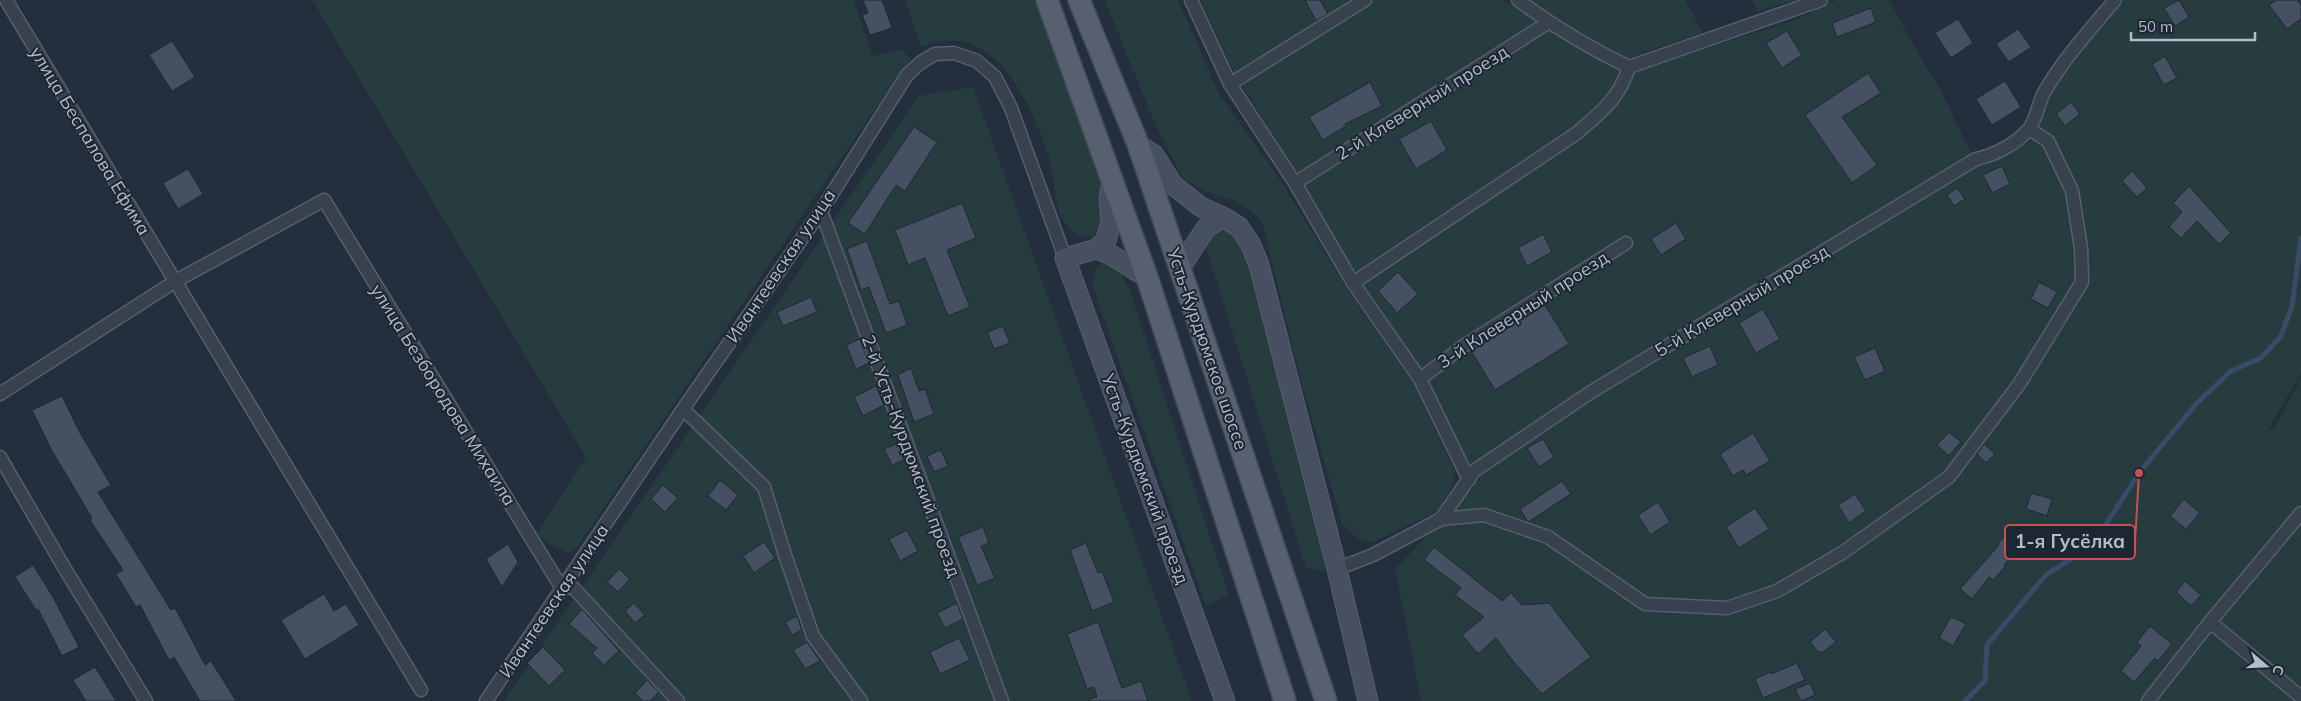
<svg xmlns="http://www.w3.org/2000/svg" width="2301" height="701" viewBox="0 0 2301 701" font-family="Mulish,sans-serif">
<style>
.green{fill:#263c3f}
.lines{fill:none;stroke-linecap:round;stroke-linejoin:round}
.stream{stroke:#394c67;stroke-width:5}
.building{fill:#455162;stroke:#1f2835}
.street-casing{stroke:#565f6c;stroke-width:15}
.secondary-casing{stroke:#565f6c;stroke-width:21}
.primary-casing{stroke:#414a57;stroke-width:24}
.street{stroke:#38414e;stroke-width:12}
.secondary{stroke:#465061;stroke-width:19}
.primary{stroke:#56606e;stroke-width:21}
.labels{text-anchor:middle;stroke-width:4;stroke-linejoin:round;paint-order:stroke}
.street-label{font-size:18px;fill:#b4bcc9;stroke:#1d2633}
.leader{fill:none;stroke:#ce4d50;stroke-width:2}
.callout-dot{fill:#ce4d50;stroke:#1d2633;stroke-width:2}
.callout{fill:#1d2633;stroke:#ce4d50;stroke-width:2}
.callout-label{font-size:19px;text-anchor:middle;font-weight:bold;fill:#b4bcc9}
</style>
<rect width="100%" height="100%" fill="#242f3e"/>
<path class="green" d="M 312,0 L 854,0 L 872,56 L 901,50 L 911,59 L 900,72 L 575,550 L 567,553 L 536,535 L 586,457 Z
M 905,0 L 1036,0 L 1100,180 L 1105,198 L 1101,234 C 1083,242 1067,232 1060,214 C 1053,196 1055,175 1049,157 C 1032,104 992,15 921,47 Z
M 1105,0 L 1178,0 L 1218,92 L 1284,186 L 1347,289 L 1414,384 L 1455,471 L 1454,482 L 1439,511 L 1373,542 L 1357,538 L 1342,523 L 1302,385 L 1262,222 L 1251,210 L 1233,200 L 1205,191 L 1183,179 L 1156,126 Z
M 1200,0 L 1503,0 L 1539,23 L 1555,18 L 1528,0 L 1685,0 L 1703,33 L 1640,53 L 1655,65 L 1792,21 L 1837,0 L 1889,0 L 1924,64 L 1939,87 L 1968,147 L 1980,166 C 1991,163 2027,146 2034,137 C 2045,124 2043,108 2051,95 C 2072,61 2098,31 2124,0 L 2301,0 L 2301,373 L 2267,431 L 2274,429 L 2301,379 L 2301,701 L 1421,701 L 1395,569 L 1480,480 L 1233,70 Z
M 1752,0 L 1797,0 L 1757,11 Z
M 973,87 L 1192,701 L 504,701 L 919,96 Z
M 1221,229 L 1230,232 L 1251,265 L 1330,569 L 1325,571 L 1306,568 L 1206,247 L 1207,237 Z
M 1104,261 L 1116,264 L 1130,291 L 1229,595 L 1206,606 L 1092,285 L 1097,267 Z"/>
<g class="lines">
<path class="stream" d="M 1965,701 L 1985,681 L 1987,645 L 2046,575 L 2081,552 L 2107,523 L 2139,473 L 2197,403 L 2231,371 L 2261,358 L 2281,336 L 2292,306 L 2301,238"/>
</g>
<path class="building" d="M 863,0 L 882,0 L 892,28 L 870,35 L 862,15 L 868,13 Z
M 1305,0 L 1320,0 L 1328,14 L 1316,21 Z
M 2179,0 L 2189,17 L 2175,26 L 2164,8 Z
M 2276,0 L 2297,0 L 2301,5 L 2301,19 L 2287,29 L 2269,5 Z
M 1871,8 L 1876,22 L 1837,37 L 1832,23 Z
M 1958,19 L 1973,43 L 1951,58 L 1935,33 Z
M 2018,29 L 2031,47 L 2009,62 L 1996,44 Z
M 1787,31 L 1802,55 L 1782,68 L 1766,43 Z
M 172,41 L 195,77 L 172,91 L 149,55 Z
M 2165,56 L 2177,78 L 2164,85 L 2152,64 Z
M 1868,73 L 1881,93 L 1842,117 L 1877,165 L 1852,183 L 1805,115 Z
M 2005,81 L 2021,107 L 1992,125 L 1976,99 Z
M 1370,82 L 1382,106 L 1345,124 L 1346,126 L 1323,140 L 1309,117 Z
M 2071,102 L 2080,114 L 2065,126 L 2056,114 Z
M 1431,121 L 1447,150 L 1416,169 L 1399,139 Z
M 914,127 L 937,142 L 905,191 L 896,185 L 865,234 L 848,223 Z
M 2002,166 L 2010,184 L 1992,193 L 1983,175 Z
M 188,169 L 203,194 L 178,209 L 163,183 Z
M 2132,171 L 2147,188 L 2137,197 L 2122,181 Z
M 2189,186 L 2231,233 L 2219,244 L 2197,221 L 2181,238 L 2169,227 L 2182,212 L 2173,203 Z
M 1957,188 L 1965,199 L 1954,206 L 1947,195 Z
M 962,203 L 976,238 L 947,250 L 970,307 L 948,316 L 925,258 L 908,265 L 895,230 Z
M 1676,223 L 1686,239 L 1661,255 L 1651,239 Z
M 1543,234 L 1552,252 L 1527,266 L 1518,248 Z
M 867,241 L 890,304 L 899,301 L 907,325 L 886,333 L 869,287 L 861,290 L 847,249 Z
M 1398,272 L 1418,294 L 1397,313 L 1378,291 Z
M 2039,282 L 2057,292 L 2048,308 L 2031,299 Z
M 811,297 L 817,312 L 783,326 L 777,312 Z
M 1545,305 L 1569,344 L 1495,390 L 1471,351 Z
M 1763,309 L 1780,339 L 1756,353 L 1739,323 Z
M 1003,326 L 1010,343 L 994,349 L 987,332 Z
M 860,339 L 869,363 L 856,369 L 846,345 Z
M 1710,346 L 1718,365 L 1692,377 L 1683,358 Z
M 1875,348 L 1885,371 L 1865,380 L 1854,357 Z
M 911,368 L 919,391 L 925,389 L 934,414 L 914,422 L 898,375 Z
M 876,386 L 884,405 L 863,416 L 854,397 Z
M 62,396 L 80,433 L 111,485 L 98,492 L 171,610 L 175,608 L 205,665 L 211,661 L 236,701 L 200,701 L 174,657 L 169,660 L 140,605 L 136,607 L 116,574 L 123,570 L 90,520 L 92,518 L 51,449 L 32,410 Z
M 1949,432 L 1961,442 L 1949,456 L 1937,445 Z
M 1753,433 L 1770,461 L 1746,475 L 1743,470 L 1733,476 L 1720,454 Z
M 1543,439 L 1554,457 L 1539,467 L 1527,448 Z
M 898,443 L 904,460 L 892,465 L 884,449 Z
M 1984,444 L 1995,454 L 1986,463 L 1977,454 Z
M 941,450 L 948,466 L 934,472 L 927,456 Z
M 720,480 L 738,495 L 726,510 L 708,496 Z
M 1562,481 L 1571,494 L 1528,522 L 1520,509 Z
M 663,485 L 678,498 L 665,512 L 651,499 Z
M 2031,493 L 2052,499 L 2047,516 L 2026,509 Z
M 1855,494 L 1866,511 L 1849,523 L 1838,505 Z
M 2184,499 L 2200,513 L 2186,529 L 2170,516 Z
M 1658,502 L 1670,522 L 1650,535 L 1638,515 Z
M 1755,508 L 1769,529 L 1739,548 L 1726,527 Z
M 983,527 L 989,543 L 981,546 L 995,578 L 977,585 L 958,537 Z
M 907,530 L 918,551 L 900,561 L 889,539 Z
M 2009,531 L 2023,543 L 2004,565 L 2005,567 L 1993,580 L 1989,577 L 1972,599 L 1960,589 L 1999,545 L 1998,544 Z
M 764,542 L 775,558 L 754,573 L 743,556 Z
M 1086,543 L 1098,573 L 1102,571 L 1114,602 L 1092,611 L 1070,550 Z
M 508,544 L 518,562 L 502,587 L 486,559 Z
M 1434,547 L 1502,601 L 1511,593 L 1522,605 L 1549,603 L 1591,657 L 1542,694 L 1512,660 L 1496,638 L 1478,654 L 1462,635 L 1484,617 L 1455,595 L 1461,588 L 1424,560 Z
M 33,565 L 53,597 L 79,647 L 62,656 L 38,609 L 36,610 L 15,577 Z
M 619,569 L 630,579 L 618,592 L 607,582 Z
M 2185,581 L 2201,595 L 2191,606 L 2176,592 Z
M 324,594 L 334,611 L 346,604 L 359,625 L 305,659 L 281,620 Z
M 634,603 L 645,615 L 635,623 L 625,611 Z
M 957,603 L 963,619 L 945,628 L 937,613 Z
M 582,609 L 619,651 L 604,665 L 592,653 L 597,648 L 569,624 Z
M 797,616 L 802,630 L 792,635 L 785,622 Z
M 1950,618 L 1955,618 L 1966,624 L 1953,646 L 1939,638 Z
M 1098,622 L 1122,688 L 1141,681 L 1148,701 L 1090,701 L 1090,699 L 1097,697 L 1094,687 L 1087,689 L 1067,634 Z
M 2150,626 L 2172,644 L 2158,661 L 2155,658 L 2134,682 L 2121,671 L 2141,646 L 2137,642 Z
M 1825,629 L 1836,642 L 1823,652 L 1818,652 L 1810,642 Z
M 959,638 L 970,660 L 940,674 L 930,652 Z
M 807,642 L 820,661 L 805,669 L 793,650 Z
M 543,647 L 565,670 L 549,686 L 527,663 Z
M 1797,663 L 1805,680 L 1763,698 L 1755,679 L 1770,672 L 1771,674 Z
M 95,667 L 116,701 L 86,701 L 73,680 Z
M 647,680 L 659,692 L 650,701 L 643,701 L 635,693 Z
M 1810,683 L 1815,695 L 1801,701 L 1795,689 Z"/>
<g class="lines">
<defs>
<path id="street" d="M 6,0 L 421,690
M 1191,0 L 1230,84 L 1295,183 L 1353,283 L 1420,379 L 1469,480
M 1518,0 C 1553,26 1589,48 1629,67 L 1821,0
M 1230,84 L 1365,0
M 1295,183 L 1549,22
M 821,211 L 1002,701
M 1353,283 L 1577,133 C 1601,112 1619,99 1629,67
M 1420,379 L 1465,345 L 1626,243
M 0,394 L 174,282 L 324,200 L 563,590
M 683,409 L 764,487 L 785,555 L 813,636 L 861,701
M 0,457 L 65,569 L 146,701
M 1441,519 L 1484,515 L 1548,537 L 1645,604 L 1727,608 L 1777,591 L 1842,553 L 1949,477 L 2020,383 L 2082,282 L 2081,248 L 2072,191 L 2048,141 L 2029,129
M 1337,569 L 1373,555 L 1441,519 L 1474,471 L 1591,392 L 1976,159 C 1995,155 2016,144 2029,129 C 2037,119 2038,102 2045,91 C 2064,58 2091,29 2115,0
M 568,582 L 678,701
M 2210,622 L 2301,697
M 486,701 L 683,409 L 821,211 L 907,75 L 920,63 L 935,54 L 954,53 L 977,61 L 995,77 L 1011,108 L 1065,258
M 2148,701 L 2210,622 L 2301,513"/>
<path id="secondary" d="M 1138,144 L 1154,155 L 1173,185 L 1201,207 L 1223,217 L 1239,227 L 1251,245 L 1259,265 L 1337,569 L 1368,701
M 1112,181 L 1109,199 L 1111,220 L 1106,241 L 1096,249 L 1065,258 L 1225,701
M 1096,249 C 1119,256 1127,267 1147,277
M 1180,268 L 1206,228 L 1223,217"/>
<path id="primary" d="M 1047,0 L 1147,277 L 1285,701
M 1079,0 L 1138,144 L 1326,701"/>
</defs>
<use href="#street" class="street-casing"/>
<use href="#secondary" class="secondary-casing"/>
<use href="#primary" class="primary-casing"/>
<use href="#street" class="street"/>
<use href="#secondary" class="secondary"/>
<use href="#primary" class="primary"/>
</g>
<g class="labels">
<g class="street-label">
<text transform="translate(1422 103) rotate(-32)" y="6">2-й Клеверный проезд</text>
<text transform="translate(90 141) rotate(59)" y="6">улица Беспалова Ефима</text>
<text transform="translate(781 266) rotate(-56)" y="6">Ивантеевская улица</text>
<text transform="translate(1742 301) rotate(-31)" y="6">5-й Клеверный проезд</text>
<text transform="translate(1523 310) rotate(-33)" y="6">3-й Клеверный проезд</text>
<text transform="translate(1207 349) rotate(71)" y="6">Усть-Курдюмское шоссе</text>
<text transform="translate(443 395) rotate(58)" y="6">улица Безбородова Михаила</text>
<text transform="translate(911 456) rotate(70)" y="6">2-й Усть-Курдюмский проезд</text>
<text transform="translate(1145 479) rotate(70)" y="6">Усть-Курдюмский проезд</text>
<text transform="translate(554 601) rotate(-56)" y="6">Ивантеевская улица</text>
</g>
</g>
<path class="leader" d="M2139 473L2135 542"/>
<circle class="callout-dot" cx="2139" cy="473" r="5"/>
<rect class="callout" x="2005" y="525" width="130" height="34" rx="5"/>
<g class="callout-label">
<text x="2070" y="548">1-я Гусёлка</text>
</g>
<g transform="translate(2266 666) rotate(109)" stroke="#1d2633" stroke-width="4" paint-order="stroke">
<path d="M0-4L9 19L0 12L-9 19Z" fill="#b4bcc9"/>
<text y="-8" font-size="14" font-weight="bold" text-anchor="middle" fill="#b4bcc9">С</text>
</g>
<path d="M2131 32v8h124v-8" fill="none" stroke="#b4bcc9" stroke-width="2.5"/>
<text x="2138" y="32" font-size="15" fill="#b4bcc9" stroke="#1d2633" stroke-width="4" paint-order="stroke">50 m</text>
</svg>
